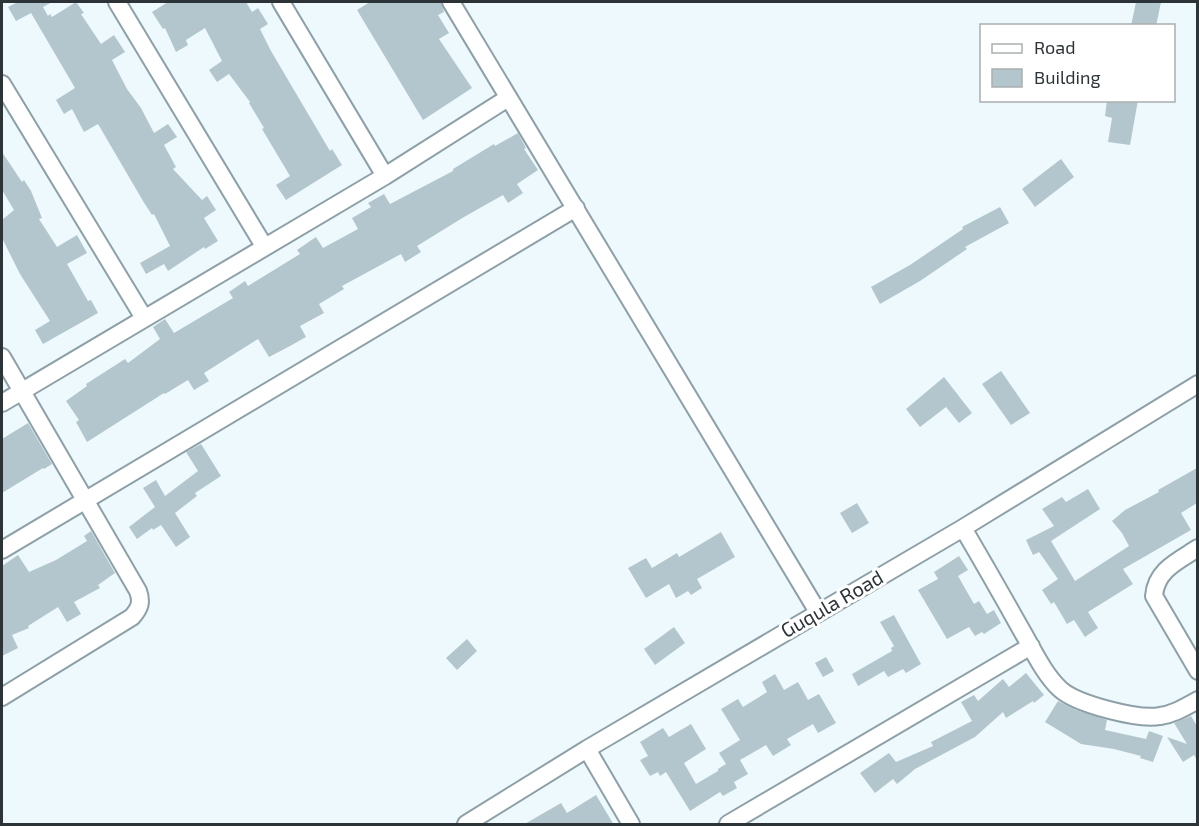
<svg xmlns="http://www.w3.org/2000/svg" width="1199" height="826" viewBox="0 0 1199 826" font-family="'Exo 2',sans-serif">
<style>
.building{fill:#b4c6cd}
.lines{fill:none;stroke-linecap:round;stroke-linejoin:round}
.minor-casing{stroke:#8ea0a7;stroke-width:20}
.minor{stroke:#fff;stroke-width:16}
.labels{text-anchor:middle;stroke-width:6;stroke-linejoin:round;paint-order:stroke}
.street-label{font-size:20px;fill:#2d3437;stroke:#fff}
</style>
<rect width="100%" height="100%" fill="#edf9fd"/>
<path class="building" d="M 18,2 L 52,2 L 43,7 L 48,16 L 50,14 L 52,17 L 76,2 L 84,13 L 81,14 L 101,44 L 114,35 L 125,52 L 112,60 L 127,89 L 141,108 L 154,133 L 168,124 L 177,137 L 164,145 L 176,167 L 173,169 L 202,200 L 207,196 L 216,210 L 204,218 L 218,241 L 205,249 L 204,247 L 168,271 L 164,264 L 146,274 L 140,263 L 170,246 L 154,214 L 152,215 L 143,201 L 98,124 L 84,132 L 72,109 L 64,114 L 56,100 L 75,88 L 31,13 L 16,21 L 8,7 Z
M 168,2 L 246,2 L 252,12 L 258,8 L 268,24 L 260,29 L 271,51 L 330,151 L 332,149 L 342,165 L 286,200 L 276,185 L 290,176 L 262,129 L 264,128 L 249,103 L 250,102 L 229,74 L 217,82 L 209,70 L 222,61 L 205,28 L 186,40 L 188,45 L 176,52 L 165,28 L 163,29 L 152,12 Z
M 370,2 L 441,2 L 444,12 L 438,15 L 449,33 L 439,39 L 472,88 L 423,120 L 357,10 Z
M 1136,2 L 1161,2 L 1156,26 L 1131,26 Z
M 1107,100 L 1138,100 L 1130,145 L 1108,142 L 1112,118 L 1105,116 Z
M 518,133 L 526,148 L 524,149 L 538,170 L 517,184 L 523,193 L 508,203 L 503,195 L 464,217 L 417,246 L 421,252 L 405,262 L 401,254 L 342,286 L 344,289 L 319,304 L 324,313 L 300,326 L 306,337 L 290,346 L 269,357 L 258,339 L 204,373 L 209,381 L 194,390 L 188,380 L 165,394 L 164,393 L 87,442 L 76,422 L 79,420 L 66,401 L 87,386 L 86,384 L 125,359 L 128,363 L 160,339 L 153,327 L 165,319 L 174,333 L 233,298 L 229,292 L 245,281 L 248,286 L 300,254 L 297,250 L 316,237 L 323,248 L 358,229 L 352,218 L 371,207 L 368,203 L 384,194 L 390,204 L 453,171 L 453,169 L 494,144 L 495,146 Z
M 2,152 L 22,182 L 24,180 L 31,191 L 42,218 L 39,219 L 57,247 L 77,235 L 87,253 L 67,264 L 88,301 L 91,300 L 98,313 L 43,344 L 35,330 L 50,321 L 20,274 L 2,238 L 2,220 L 14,210 L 2,190 Z
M 1061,159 L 1074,177 L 1035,207 L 1022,189 Z
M 1000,207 L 1009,223 L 965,247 L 967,249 L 920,281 L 880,304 L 871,287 L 910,265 L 963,229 L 962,227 Z
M 1001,371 L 1030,413 L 1011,425 L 982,384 Z
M 944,377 L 972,413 L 959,423 L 946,407 L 920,427 L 906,409 Z
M 28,423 L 52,464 L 44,469 L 43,468 L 2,493 L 2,439 Z
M 201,444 L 221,476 L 195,493 L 197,496 L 175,513 L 190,537 L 176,547 L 161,525 L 153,530 L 152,528 L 137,539 L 129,527 L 155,507 L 143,488 L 156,480 L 165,496 L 198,471 L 186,452 Z
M 1197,468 L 1197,503 L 1181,513 L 1191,530 L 1123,569 L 1133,584 L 1088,612 L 1098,628 L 1085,637 L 1074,620 L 1067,624 L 1054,602 L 1051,604 L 1042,590 L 1058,579 L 1039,552 L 1033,555 L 1026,540 L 1054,526 L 1042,509 L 1062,497 L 1066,502 L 1088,489 L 1100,509 L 1051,541 L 1075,581 L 1129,546 L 1122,533 L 1112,521 L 1125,510 L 1159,492 L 1158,490 Z
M 857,503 L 869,523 L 852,533 L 840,513 Z
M 91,531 L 115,573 L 98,585 L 100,588 L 74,602 L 81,614 L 67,622 L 58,607 L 28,626 L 29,628 L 12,635 L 18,648 L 2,656 L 2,566 L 18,555 L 29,572 L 56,560 L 87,541 L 84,536 Z
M 721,532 L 735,557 L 697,579 L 702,588 L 691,595 L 688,591 L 676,598 L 669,584 L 646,598 L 628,568 L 646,558 L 652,568 L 677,553 L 679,557 Z
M 959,556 L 968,570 L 958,576 L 974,604 L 979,601 L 987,614 L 994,610 L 1001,623 L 984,634 L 982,632 L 975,636 L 969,627 L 947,639 L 918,590 L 938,579 L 934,572 Z
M 894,615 L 921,664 L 906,673 L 903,669 L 888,677 L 884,671 L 858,686 L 852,674 L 892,651 L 891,648 L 894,646 L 880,622 Z
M 674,627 L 685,643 L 655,665 L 644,649 Z
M 467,639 L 477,651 L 457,670 L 446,658 Z
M 826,657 L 834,671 L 823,677 L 815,663 Z
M 1026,673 L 1044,695 L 1034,703 L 1033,701 L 1006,718 L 1003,712 L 975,737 L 915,769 L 897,784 L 893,779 L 875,793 L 860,773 L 889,753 L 896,762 L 933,746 L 931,742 L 972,721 L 961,702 L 974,695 L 978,701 L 1003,679 L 1009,687 Z
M 775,674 L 784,690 L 798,682 L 808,700 L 819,694 L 836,723 L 818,733 L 813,724 L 787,739 L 791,745 L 773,756 L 766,745 L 740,760 L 748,774 L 734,782 L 737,788 L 723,796 L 720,792 L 690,811 L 666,772 L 660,776 L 658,772 L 650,776 L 640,760 L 648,756 L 640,742 L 663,728 L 669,737 L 691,724 L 706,749 L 684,763 L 696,784 L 718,771 L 718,769 L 726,764 L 719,753 L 740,740 L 721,709 L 738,699 L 743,707 L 767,692 L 762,682 Z
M 1058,701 L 1076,710 L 1107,720 L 1105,730 L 1146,739 L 1149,731 L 1163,736 L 1153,762 L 1140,758 L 1141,756 L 1114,749 L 1081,744 L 1045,722 Z
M 1191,716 L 1197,726 L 1197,760 L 1194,755 L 1183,762 L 1167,737 L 1187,744 L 1174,723 Z
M 596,795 L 614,825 L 523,825 L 561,803 L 567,813 Z"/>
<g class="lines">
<defs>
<path id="minor" d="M 117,2 L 264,246
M 281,2 L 385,176
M 451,2 L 818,612
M 2,84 L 144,318
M 2,357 L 138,591 C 142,602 140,608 132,617 L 2,697
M 2,403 L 385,176 L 508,98
M 963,528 C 983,562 1003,597 1022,631 C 1033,650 1044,674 1060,689 C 1076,704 1138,720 1160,716 C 1174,714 1185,707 1198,700
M 1198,548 C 1178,561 1156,570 1154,596 L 1198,671
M 2,550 L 576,208
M 587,749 L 631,824
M 466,824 L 587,749 L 963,528 L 1198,384
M 728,824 L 1031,646"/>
</defs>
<use href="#minor" class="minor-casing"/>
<use href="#minor" class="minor"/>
</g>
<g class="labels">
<g class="street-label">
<text transform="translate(832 604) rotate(-30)" y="7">Guqula Road</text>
</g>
</g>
<rect width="1199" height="826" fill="none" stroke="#2d3437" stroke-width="6"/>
<rect x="980" y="24" width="195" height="78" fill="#ffffff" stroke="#abaeaf" stroke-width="1.5"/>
<rect x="992" y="44" width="30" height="9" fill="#ffffff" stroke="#abaeaf" stroke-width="1.5"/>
<text x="1034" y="54" font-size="18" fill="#2d3437">Road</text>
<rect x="992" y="69" width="30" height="18" fill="#b4c6cd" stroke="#abaeaf" stroke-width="1.5"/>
<text x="1034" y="84" font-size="18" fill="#2d3437">Building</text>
</svg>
